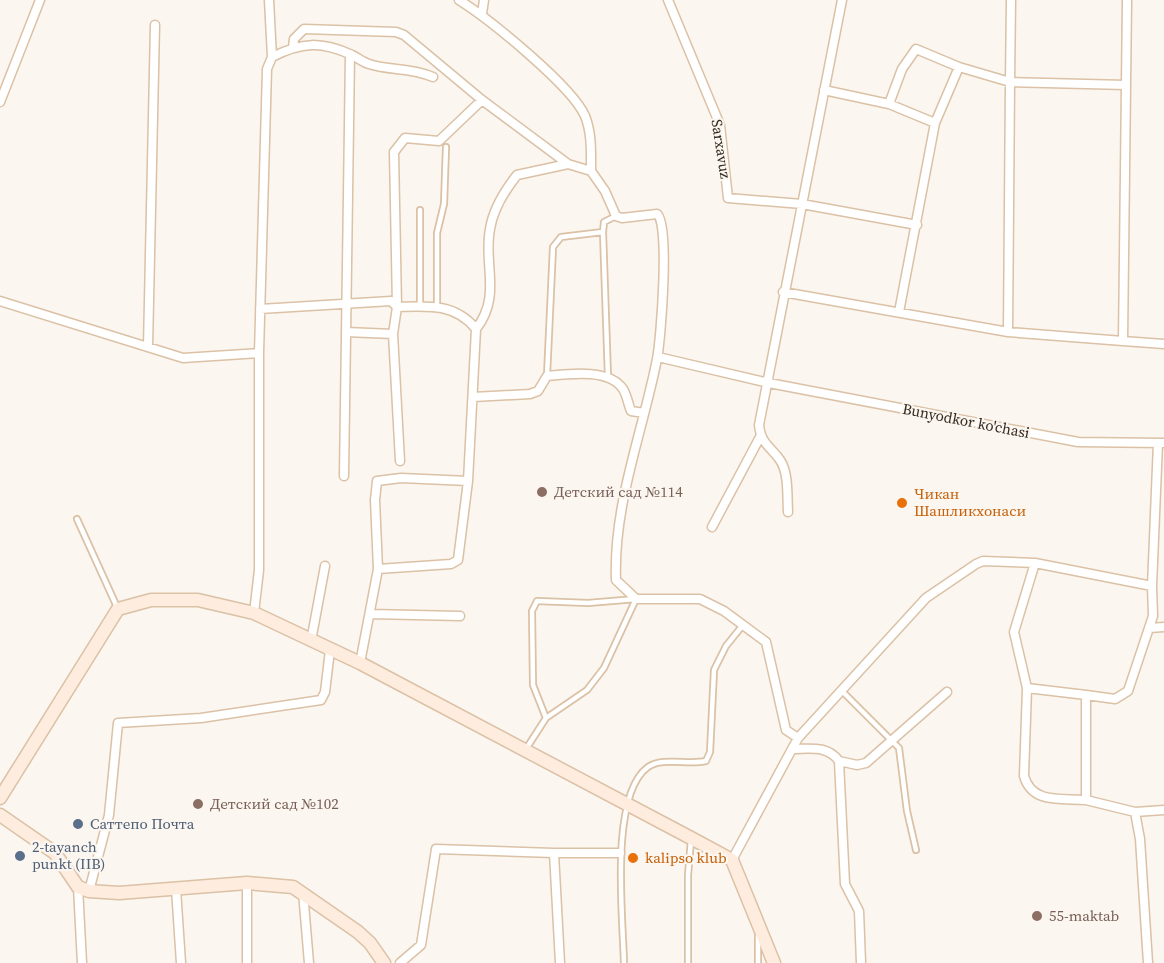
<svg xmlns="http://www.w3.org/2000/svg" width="1164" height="963" viewBox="0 0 1164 963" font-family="'Source Serif 4',serif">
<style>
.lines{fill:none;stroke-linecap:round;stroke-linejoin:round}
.lane-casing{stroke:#dbc1a5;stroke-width:8}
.street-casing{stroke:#dbc1a5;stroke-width:11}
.secondary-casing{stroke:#dbc1a5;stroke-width:15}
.lane{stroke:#fff;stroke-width:4.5}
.street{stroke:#fff;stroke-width:8}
.secondary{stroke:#feecdf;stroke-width:12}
.education-dot{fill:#8d6e63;stroke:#fbf6f0;stroke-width:2}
.food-dot{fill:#e8710a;stroke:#fbf6f0;stroke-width:2}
.service-dot{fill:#5c6f8a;stroke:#fbf6f0;stroke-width:2}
.labels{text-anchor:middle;stroke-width:4.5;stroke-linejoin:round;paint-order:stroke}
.street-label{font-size:15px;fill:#342a1f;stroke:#fbf6f0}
.education-label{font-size:15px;fill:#785e54;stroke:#fbf6f0;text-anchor:start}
.food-label{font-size:15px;fill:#c56008;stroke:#fbf6f0;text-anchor:start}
.service-label{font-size:15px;fill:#4e5e75;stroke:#fbf6f0;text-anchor:start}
</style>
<rect width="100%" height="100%" fill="#fbf6f0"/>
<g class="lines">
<defs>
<path id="lane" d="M 420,306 L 420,210
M 437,307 L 437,233 L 444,204 L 446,147
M 547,376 L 553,247 L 561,237 L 603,232
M 608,377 L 603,232 L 604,222 L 616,216
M 77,519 L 117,607
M 841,690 L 899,748 L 907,811 L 916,850
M 526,749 L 546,718 L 587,690 L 604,668 L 636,599 L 588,603 L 537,601 L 532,611 L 533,685 L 546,718
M 624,963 C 623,919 609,795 648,767 C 662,757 689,765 706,761 L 710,752 L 714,670 L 726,646 L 743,625
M 688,963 L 688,875 L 691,840
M 758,963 L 758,936"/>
<path id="street" d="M 459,0 C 488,18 572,86 585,116 C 592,133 591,153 591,171
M 668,0 L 720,125 L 728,198 L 802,204 L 917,225
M 1011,0 L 1010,82 L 1126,85
M 1127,0 L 1123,341 L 1164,344
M 482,14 L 484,0
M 293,47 L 294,39 L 304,29 L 396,32 L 404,35 L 482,100 L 568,164 L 517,175 C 506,189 493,210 490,229 C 483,264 502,296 476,329 L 468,481 L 458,560 L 451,564 L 378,569 L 375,500 L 377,481 L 401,478 L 468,481
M 272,57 C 302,42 321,41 352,55 C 358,58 363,62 369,64 C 391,71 409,67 433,77
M 824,90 L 889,104 L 902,69 L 916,49 L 959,67
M 0,102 L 40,0
M 889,104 L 935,123
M 568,164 L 591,171 L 605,191 L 616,216 L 622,218 L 657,214 C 670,222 661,339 657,359 C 643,431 613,505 616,580 L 636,599 L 700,599 L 724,611 L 766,642 L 786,730 L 798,738
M 783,292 L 1008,332 L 1123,341
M 0,301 L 183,358 L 259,353
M 260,309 L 391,301 L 397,307 C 428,306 455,303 476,329
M 899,312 L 935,123 L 959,67 L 1010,82 L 1008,332
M 346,332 L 393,334
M 148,347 L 155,25
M 658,357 L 769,383 L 1078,442 L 1164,443
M 473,397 L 530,394 L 538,391 L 547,376 C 568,374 609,368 623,389 C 627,395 628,404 631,411 L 644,413
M 400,461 L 393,334 L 397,307 L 394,152 L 405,138 L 439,141 L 482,100
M 344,476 L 350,54
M 788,512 C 787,497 789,473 780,460 C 770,446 761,444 759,425 L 842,0
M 712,527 L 760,437
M 1035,563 L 1014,632 L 1027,688 L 1024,776 C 1032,804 1060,798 1086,800 L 1086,695 L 1115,699 L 1128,691 L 1153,616 L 1152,586
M 254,613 L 259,570 L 259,353 L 267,69 L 272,57 L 269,0
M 370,614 L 460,616
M 1149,628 L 1164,627
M 311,641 L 325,566
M 360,663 L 378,569
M 1027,688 L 1086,695
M 792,749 C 810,749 827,745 839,761 L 857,765 L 866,763 L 947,692
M 839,761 L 845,884 L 859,911 L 861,963
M 1086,800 L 1135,812 L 1140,839 L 1148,963
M 1135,812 L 1164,810
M 732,860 L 798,738 L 926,598 L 976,564 L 983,561 L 1035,563 L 1152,586 L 1158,443
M 247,883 L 247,963
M 78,887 L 82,963
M 176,889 L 181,963
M 89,891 L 109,815 L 118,723 L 201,718 L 321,700 L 325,692 L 330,650
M 303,892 L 309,963
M 400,963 L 421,945 L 436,849 L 554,853
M 560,963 L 554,853 L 620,853"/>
<path id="secondary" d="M 0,798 L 118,609 L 151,600 L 198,600 L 254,613 L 360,663 L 691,838 L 732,860 L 774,963
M 0,815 L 55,853 L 78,887 L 89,891 L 119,893 L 247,883 L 293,887 L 358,932 L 370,943 L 384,963"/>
</defs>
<use href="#lane" class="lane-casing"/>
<use href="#street" class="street-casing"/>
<use href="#secondary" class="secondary-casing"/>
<use href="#lane" class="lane"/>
<use href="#street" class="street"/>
<use href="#secondary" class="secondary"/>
</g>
<g class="education-dot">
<circle cx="542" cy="492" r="6"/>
<circle cx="198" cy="804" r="6"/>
<circle cx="1037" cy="916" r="6"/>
</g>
<g class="food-dot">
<circle cx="902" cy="503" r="6"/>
<circle cx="633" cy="858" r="6"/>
</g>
<g class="service-dot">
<circle cx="78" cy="824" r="6"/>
<circle cx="20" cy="856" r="6"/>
</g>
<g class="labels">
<g class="street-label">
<text transform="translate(721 149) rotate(81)" y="5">Sarxavuz</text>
<text transform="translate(966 421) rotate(11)" y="5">Bunyodkor ko'chasi</text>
</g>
<g class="education-label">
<text x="554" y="497">Детский сад №114</text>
<text x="210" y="809">Детский сад №102</text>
<text x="1049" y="921">55-maktab</text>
</g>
<g class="food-label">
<text x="914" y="499">Чикан<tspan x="914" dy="17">Шашликхонаси</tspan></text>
<text x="645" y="863">kalipso klub</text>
</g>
<g class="service-label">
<text x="90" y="829">Саттепо Почта</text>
<text x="32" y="852">2-tayanch<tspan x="32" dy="17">punkt (IIB)</tspan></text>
</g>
</g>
</svg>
